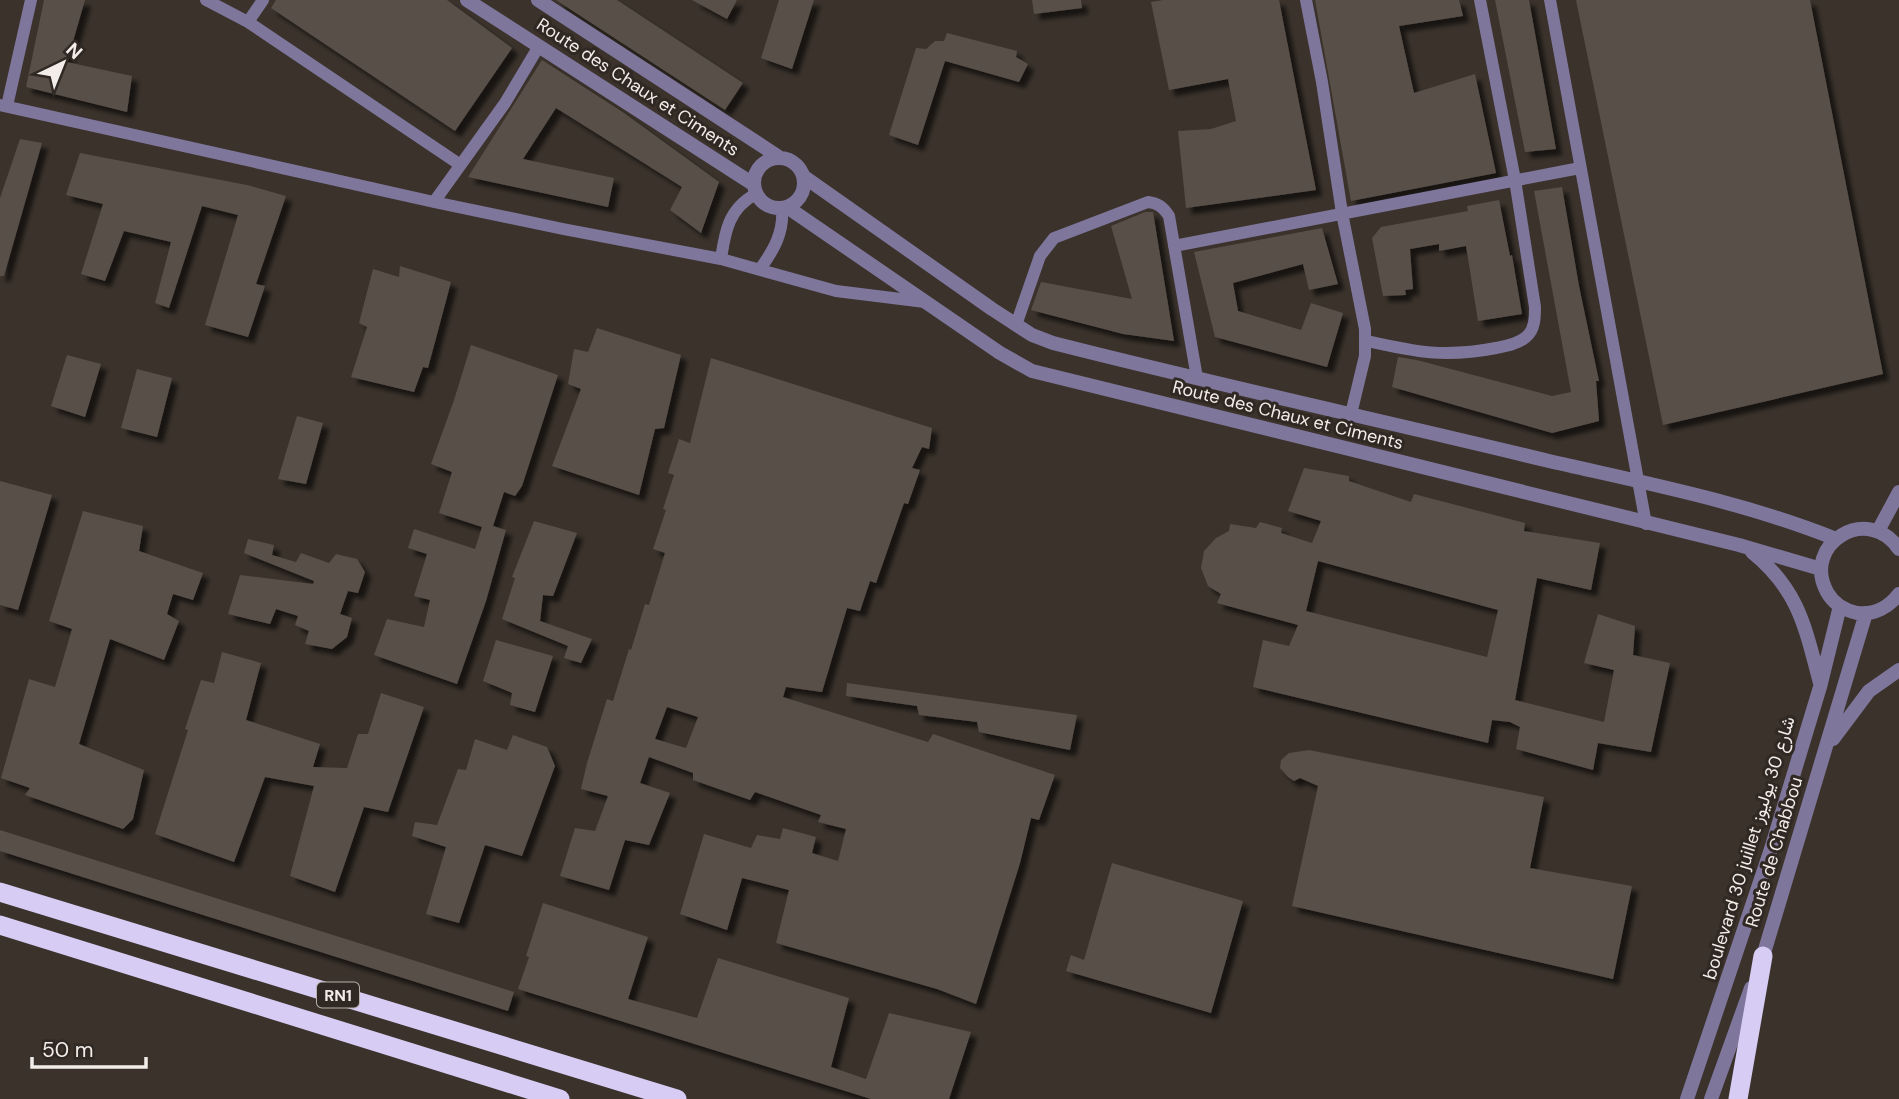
<svg xmlns="http://www.w3.org/2000/svg" width="1899" height="1099" viewBox="0 0 1899 1099" font-family="'DM Sans',Vazirmatn,sans-serif">
<style>
.building{fill:#584f48;fill-rule:evenodd;filter:url(#shadow)}
.lines{fill:none;stroke-linecap:round;stroke-linejoin:round}
.minor{stroke:#7f769c;stroke-width:12}
.tertiary{stroke:#7f769c;stroke-width:14}
.trunk{stroke:#d6ccf4;stroke-width:19}
.labels{text-anchor:middle;stroke-width:6;stroke-linejoin:round;paint-order:stroke}
.shield{fill:#302822;stroke:#b8b2ad;stroke-width:2}
.shield-label{font-size:16px;font-weight:bold;fill:#f2ede9}
.street-label{font-size:18px;fill:#f2ede9;stroke:#302822}
</style>
<defs>
<filter id="shadow"><feDropShadow dx="6" dy="6" stdDeviation="2" flood-color="#0009"/></filter>
</defs>
<rect width="100%" height="100%" fill="#3a322b"/>
<path class="building" d="M 44,0 L 85,0 L 67,62 L 132,76 L 127,112 L 26,87 Z
M 276,0 L 447,0 L 512,48 L 455,131 L 271,8 Z
M 556,0 L 617,0 L 743,83 L 725,110 Z
M 692,0 L 737,0 L 727,19 Z
M 779,0 L 814,0 L 792,69 L 761,58 Z
M 1032,0 L 1081,0 L 1082,8 L 1034,14 Z
M 1163,0 L 1279,0 L 1316,190 L 1186,208 L 1178,131 L 1211,129 L 1236,121 L 1228,79 L 1169,90 L 1151,2 Z
M 1315,0 L 1459,0 L 1463,16 L 1399,26 L 1414,93 L 1475,74 L 1496,173 L 1351,201 Z
M 1495,0 L 1529,0 L 1556,149 L 1525,152 Z
M 1576,0 L 1810,0 L 1883,374 L 1663,425 Z
M 947,33 L 1017,51 L 1016,57 L 1028,64 L 1019,82 L 945,61 L 918,145 L 889,135 L 916,48 L 926,49 L 935,41 L 944,41 Z
M 542,60 L 624,113 L 719,182 L 701,233 L 670,210 L 682,187 L 556,108 L 523,159 L 614,178 L 608,207 L 468,177 Z
M 20,139 L 42,143 L 4,276 L 0,276 L 0,198 Z
M 80,153 L 247,185 L 286,196 L 256,284 L 265,286 L 248,337 L 205,325 L 238,215 L 202,206 L 169,308 L 155,303 L 171,242 L 124,231 L 105,281 L 81,274 L 103,204 L 66,195 Z
M 1562,187 L 1579,286 L 1599,381 L 1596,381 L 1599,421 L 1552,433 L 1392,387 L 1398,357 L 1417,360 L 1552,396 L 1571,392 L 1534,191 Z
M 1499,200 L 1510,256 L 1512,255 L 1522,314 L 1478,321 L 1466,246 L 1439,251 L 1439,244 L 1410,249 L 1413,289 L 1405,290 L 1406,295 L 1383,296 L 1372,238 L 1381,227 L 1468,211 L 1467,206 Z
M 1145,212 L 1153,212 L 1174,341 L 1123,334 L 1031,310 L 1041,282 L 1132,299 L 1111,226 Z
M 1322,228 L 1338,284 L 1309,290 L 1303,264 L 1233,283 L 1238,311 L 1301,330 L 1311,303 L 1343,313 L 1327,367 L 1215,337 L 1194,252 Z
M 400,266 L 451,282 L 428,368 L 423,367 L 414,392 L 351,377 L 367,327 L 359,323 L 373,269 L 399,277 Z
M 597,328 L 681,355 L 664,428 L 655,429 L 639,495 L 552,466 L 581,389 L 568,384 L 574,349 L 588,352 Z
M 471,345 L 558,375 L 522,486 L 515,496 L 504,492 L 493,526 L 506,530 L 486,601 L 457,684 L 374,655 L 387,619 L 424,627 L 430,600 L 414,596 L 427,554 L 408,548 L 414,529 L 475,549 L 482,527 L 439,513 L 452,472 L 431,464 L 454,400 Z
M 67,355 L 101,364 L 85,417 L 51,406 Z
M 711,358 L 932,428 L 929,449 L 922,447 L 912,468 L 920,470 L 908,504 L 904,503 L 876,583 L 870,581 L 860,611 L 847,608 L 822,692 L 786,687 L 783,697 L 928,742 L 933,734 L 1055,775 L 1039,820 L 1031,818 L 1020,863 L 976,1004 L 937,989 L 776,943 L 789,890 L 742,878 L 727,930 L 680,914 L 704,834 L 751,848 L 757,835 L 780,839 L 783,828 L 816,837 L 812,853 L 838,861 L 846,829 L 818,822 L 821,815 L 755,792 L 750,800 L 693,780 L 693,773 L 649,757 L 640,783 L 670,793 L 649,845 L 625,840 L 609,890 L 560,876 L 575,828 L 595,831 L 608,796 L 581,789 L 587,763 L 607,699 L 613,701 L 629,649 L 631,650 L 645,604 L 649,605 L 665,553 L 653,549 L 666,510 L 663,509 L 674,475 L 668,473 L 679,439 L 690,443 ZM 667,707 L 698,717 L 686,748 L 655,739 Z
M 137,369 L 172,378 L 157,437 L 121,428 Z
M 297,416 L 323,423 L 306,484 L 278,479 Z
M 1304,468 L 1349,476 L 1349,481 L 1411,502 L 1414,494 L 1525,523 L 1524,531 L 1600,543 L 1591,590 L 1537,578 L 1515,700 L 1604,722 L 1614,670 L 1584,663 L 1598,614 L 1635,626 L 1633,655 L 1670,663 L 1651,752 L 1598,743 L 1593,770 L 1516,749 L 1520,727 L 1510,722 L 1492,720 L 1488,743 L 1253,687 L 1263,640 L 1289,646 L 1298,625 L 1217,603 L 1221,594 L 1208,586 L 1201,568 L 1204,551 L 1216,538 L 1229,531 L 1230,524 L 1256,528 L 1260,522 L 1282,528 L 1281,533 L 1312,543 L 1321,521 L 1288,511 ZM 1318,561 L 1498,610 L 1487,657 L 1306,611 Z
M 0,481 L 52,495 L 18,610 L 0,605 Z
M 83,511 L 143,526 L 139,551 L 203,573 L 193,600 L 173,594 L 167,614 L 179,621 L 164,660 L 110,639 L 79,744 L 144,770 L 133,819 L 123,829 L 25,795 L 30,788 L 1,778 L 29,679 L 55,687 L 72,629 L 49,621 Z
M 534,521 L 577,533 L 553,596 L 543,595 L 540,621 L 592,639 L 581,663 L 564,658 L 568,646 L 502,619 L 515,578 L 512,577 Z
M 248,539 L 274,545 L 272,555 L 296,562 L 301,553 L 329,563 L 336,554 L 357,559 L 365,572 L 358,593 L 348,591 L 340,614 L 352,618 L 347,637 L 332,649 L 305,644 L 309,631 L 295,625 L 298,616 L 276,609 L 270,624 L 228,614 L 240,575 L 313,584 L 314,581 L 244,553 Z
M 496,640 L 553,656 L 535,712 L 510,705 L 512,693 L 483,681 Z
M 222,652 L 261,663 L 246,720 L 320,744 L 313,767 L 347,768 L 358,734 L 368,734 L 381,693 L 424,707 L 388,812 L 364,807 L 335,892 L 290,876 L 314,786 L 265,777 L 234,862 L 155,834 L 188,730 L 185,729 L 201,680 L 214,683 Z
M 847,683 L 1077,715 L 1070,750 L 979,732 L 977,722 L 919,715 L 917,706 L 846,696 Z
M 513,735 L 547,747 L 555,766 L 522,856 L 485,845 L 459,923 L 426,914 L 446,847 L 412,836 L 415,822 L 437,825 L 458,769 L 466,770 L 475,739 L 507,750 Z
M 1309,750 L 1544,797 L 1530,868 L 1632,886 L 1613,979 L 1292,906 L 1318,786 L 1300,778 L 1294,781 L 1288,777 L 1280,768 L 1281,760 L 1289,753 Z
M 0,830 L 514,992 L 508,1011 L 0,851 Z
M 1112,863 L 1243,901 L 1211,1013 L 1066,971 L 1071,955 L 1084,960 Z
M 543,903 L 648,937 L 628,999 L 697,1018 L 718,958 L 849,998 L 831,1067 L 866,1079 L 889,1013 L 971,1032 L 949,1099 L 871,1099 L 518,989 L 529,957 L 526,956 Z"/>
<g class="lines">
<path class="minor" d="M 206,0 L 248,22 L 459,164
M 1306,0 L 1322,82 L 1342,213 L 1365,329 L 1365,356 L 1351,414
M 1550,0 L 1646,524
M 248,22 L 263,0
M 0,105 L 434,202 L 563,229 L 721,259 L 836,291 L 925,302
M 7,106 L 31,0
M 434,202 L 505,103 L 539,46
M 1174,246 L 1580,168
M 721,259 C 725,231 729,208 756,194
M 760,269 C 774,250 784,232 782,208
M 1016,325 L 1040,256 L 1054,238 L 1148,202 C 1158,203 1163,207 1169,216 L 1197,378
M 1367,341 C 1416,352 1445,358 1496,348 C 1506,346 1518,344 1526,337 C 1535,330 1535,317 1535,307 L 1515,180 L 1480,0"/>
<path class="tertiary" d="M 467,0 L 753,184
M 538,0 L 779,157
M754 183a25 25 0 1 1 50 0a25 25 0 1 1-50 0Z
M 803,176 L 992,309 L 1032,335 L 1053,343 C 1218,385 1384,421 1549,461 C 1645,483 1744,502 1836,539
M 787,207 L 1000,353 L 1032,371 L 1739,545 L 1821,569
M 1878,531 L 1899,492
M 1899,549 C 1868,503 1801,544 1827,592 C 1833,603 1844,610 1857,613 C 1874,615 1889,607 1899,594
M 1752,552 C 1799,590 1805,627 1820,683
M 1833,739 L 1869,691 L 1899,670
M 1761,963 L 1866,613
M 1687,1099 L 1771,849 L 1820,687 L 1840,606
M 1711,1099 L 1751,988"/>
<path class="trunk" d="M 0,892 L 677,1099
M 0,925 L 560,1099
M 1738,1099 L 1763,956"/>
</g>
<g class="labels">
<rect class="shield" x="317" y="982.5" width="42" height="25" rx="5"/>
<g class="shield-label">
<text x="338" y="1001">RN1</text>
</g>
<g class="street-label">
<text transform="translate(638 87) rotate(33)" y="6">Route des Chaux et Ciments</text>
<text transform="translate(1288 415) rotate(14)" y="6">Route des Chaux et Ciments</text>
<text transform="translate(1749 848) rotate(-73)" y="6">boulevard 30 juillet شارع 30 يوليوز</text>
<text transform="translate(1774 852) rotate(-73)" y="6">Route de Chabbou</text>
</g>
</g>
<g transform="translate(63 63) rotate(43)" stroke="#302822" stroke-width="5" paint-order="stroke">
<path d="M0-5L12 26L0 18L-12 26Z" fill="#f2ede9"/>
<text y="-10" font-size="19" font-weight="bold" text-anchor="middle" fill="#f2ede9">N</text>
</g>
<path d="M32 1057v10h114v-10" fill="none" stroke="#f2ede9" stroke-width="3.5"/>
<text x="42" y="1057" font-size="21" fill="#f2ede9" stroke="#302822" stroke-width="5" paint-order="stroke">50 m</text>
</svg>
